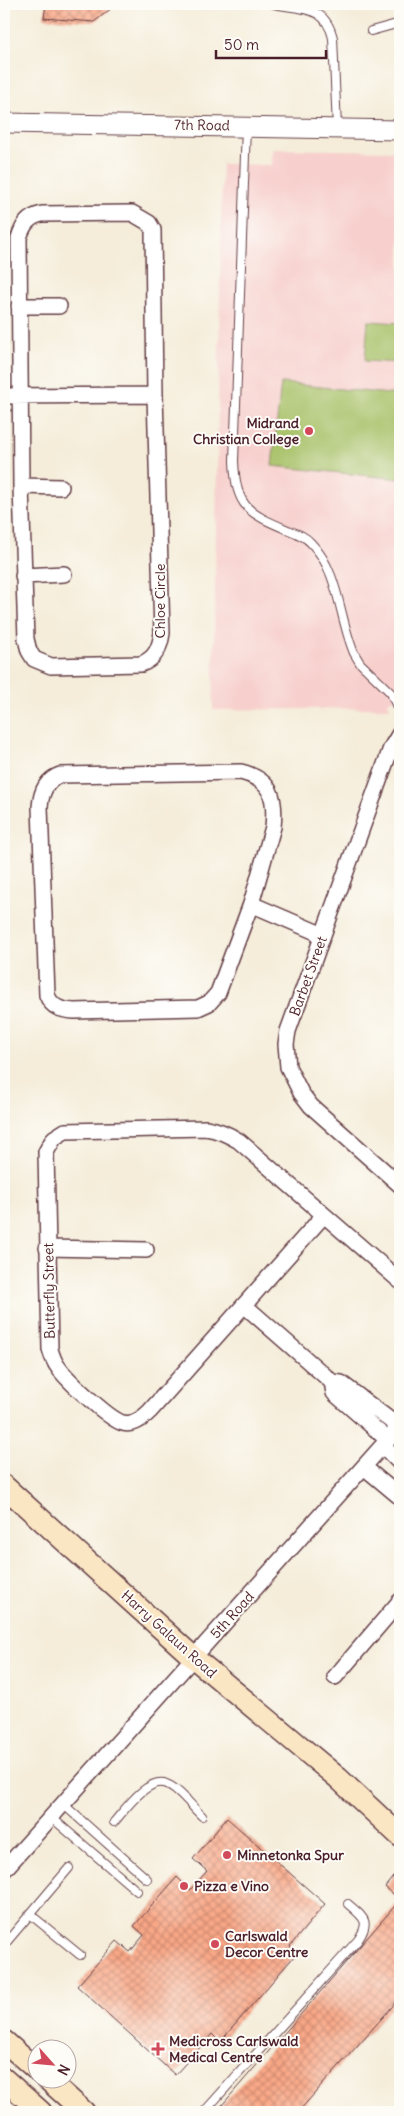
<svg xmlns="http://www.w3.org/2000/svg" width="404" height="2116" viewBox="0 0 404 2116" font-family="Delius,sans-serif">
<style>
.built{fill:#f7d0cd}
.pitch{fill:#a7c168;stroke:#78704a}
.building{fill:url(#building-cross-hatch)}
.lines{fill:none;stroke-linecap:round;stroke-linejoin:round}
.service-casing{stroke:#643e45;stroke-width:10}
.minor-casing{stroke:#643e45;stroke-width:18}
.tertiary-casing{stroke:#643e45;stroke-width:21}
.secondary-casing{stroke:#643e45;stroke-width:24}
.service{stroke:#fff;stroke-width:8}
.minor{stroke:#fff;stroke-width:15}
.tertiary{stroke:#fff;stroke-width:19}
.secondary{stroke:#fbe6c4;stroke-width:21}
.poi-dot{fill:#d1495b;stroke:#fdfcf7;stroke-width:2}
.labels{text-anchor:middle;stroke-width:4;stroke-linejoin:round;paint-order:stroke}
.street-label{font-size:14px;fill:#4a1f2b;stroke:#fdfcf7}
.poi-label{font-size:14px;font-weight:bold;fill:#4a1f2b;stroke:#fdfcf7;text-anchor:start}
</style>
<defs>
<pattern id="building-cross-hatch" width="8" height="8" patternUnits="userSpaceOnUse" patternTransform="scale(1.25)"><rect width="8" height="8" fill="#f9a887"/><path d="M0 0l8 8M0 8l8-8" fill="none" stroke="#cc886f"/></pattern>
</defs>
<rect width="100%" height="100%" fill="#fdfcf7"/>
<filter id="ink" filterUnits="userSpaceOnUse"><feTurbulence type="fractalNoise" baseFrequency=".02" numOctaves="2"/><feDisplacementMap in="SourceGraphic" scale="10" xChannelSelector="R" yChannelSelector="G"/><feConvolveMatrix kernelMatrix="1 2 1 2 8 2 1 2 1" color-interpolation-filters="sRGB"/></filter>
<filter id="wash" filterUnits="userSpaceOnUse"><feTurbulence type="fractalNoise" baseFrequency=".0096" numOctaves="4" result="noise"/><feDisplacementMap in="SourceGraphic" scale="20" xChannelSelector="R" yChannelSelector="G"/><feGaussianBlur stdDeviation="1.12" result="paint"/><feColorMatrix in="noise" values="0 0 0 0 0 0 0 0 0 0 0 0 0 0 0 0 0 1.4 0 .05"/><feComposite in="paint" operator="in"/></filter>
<g filter="url(#wash)">
<rect width="100%" height="100%" fill="#f5edda"/>
<path class="built" d="M 272,149 L 400,151 L 400,696 L 388,702 L 390,708 L 213,710 L 222,164 L 272,165 Z"/>
<path class="pitch" d="M 368,321 L 400,323 L 400,363 L 365,361 Z
M 281,383 L 400,395 L 400,479 L 272,466 Z"/>
<g id="blocks">
<path class="building" d="M 46,4 L 117,4 L 94,22 L 44,18 Z
M 227,1818 L 325,1904 L 290,1946 L 297,1953 L 220,2042 L 212,2034 L 175,2075 L 77,1986 L 117,1941 L 130,1952 L 144,1935 L 134,1926 L 177,1877 L 190,1890 L 207,1871 L 193,1859 Z
M 400,1868 L 400,1998 L 298,2112 L 216,2112 L 400,1900 L 385,1887 Z"/>
</g>
</g>
<g filter="url(#ink)">
<use href="#blocks" fill-opacity="0" stroke="#643e45" stroke-width="1"/>
<g class="lines">
<defs>
<path id="service" d="M 274,4 C 303,10 325,5 333,38 L 337,128
M 371,31 L 400,23
M 246,127 L 234,461 C 236,508 248,513 288,530 C 296,533 305,536 311,543 C 339,571 339,618 354,653 L 360,663 L 391,693 L 400,714
M 63,1804 L 147,1879
M 51,1817 L 137,1891
M 114,1822 C 124,1811 146,1779 164,1783 C 178,1787 191,1806 202,1816
M 31,1915 L 80,1955
M 4,1945 L 69,1868
M 204,2112 L 358,1940 C 371,1921 364,1918 348,1904"/>
<path id="minor" d="M 132,213 L 149,223 L 153,230 L 155,395 L 162,633 C 160,648 155,659 141,664 L 51,666 L 34,659 L 29,651 L 26,639 L 21,486 L 19,238 C 23,225 28,217 42,214 Z
M 19,306 L 59,306
M 4,396 L 155,395
M 21,486 L 61,487
M 23,576 L 64,574
M 400,733 L 391,748 L 288,1031 L 286,1044 L 288,1067 L 301,1093 L 311,1106 L 400,1185
M 241,772 C 272,780 276,798 273,827 L 251,904 L 218,993 L 209,1003 L 198,1008 L 74,1011 C 61,1010 52,1008 47,995 L 40,807 C 41,793 46,780 60,775 Z
M 251,904 L 323,935
M 324,1215 L 150,1411 C 143,1418 134,1426 123,1423 C 110,1420 66,1379 58,1367 C 54,1362 52,1356 50,1349 L 46,1152 L 54,1138 L 65,1131 L 206,1128 C 219,1130 228,1134 239,1141 L 400,1281
M 47,1248 L 146,1250
M 244,1305 L 332,1382 L 341,1383 L 399,1427
M 332,1382 L 334,1393 L 388,1440
M 383,1446 L 400,1463
M 364,1467 L 400,1497
M 335,1677 L 400,1601
M 4,1870 L 400,1426"/>
<path id="tertiary" d="M 4,123 L 400,130"/>
<path id="secondary" d="M 4,1486 L 194,1658 L 338,1778 L 400,1836
M 4,2041 L 38,2071
M 46,2078 L 84,2112
M 4,2079 L 41,2112"/>
</defs>
<use href="#service" class="service-casing"/>
<use href="#minor" class="minor-casing"/>
<use href="#tertiary" class="tertiary-casing"/>
<use href="#secondary" class="secondary-casing"/>
<use href="#service" class="service"/>
<use href="#minor" class="minor"/>
<use href="#tertiary" class="tertiary"/>
<use href="#secondary" class="secondary"/>
</g>
</g>
<g class="poi-dot">
<circle cx="309" cy="431" r="5"/>
<circle cx="227" cy="1855" r="5"/>
<circle cx="184" cy="1886" r="5"/>
<circle cx="215" cy="1944" r="5"/>
<path d="M155.5 2041.5h5v5h5v5h-5v5h-5v-5h-5v-5h5z"/>
</g>
<g class="labels">
<g class="street-label">
<text transform="translate(202 125) rotate(1)" y="5">7th Road</text>
<text transform="translate(160 601) rotate(-90)" y="5">Chloe Circle</text>
<text transform="translate(308 976) rotate(-70)" y="5">Barbet Street</text>
<text transform="translate(49 1291) rotate(-91)" y="5">Butterfly Street</text>
<text transform="translate(232 1615) rotate(-48)" y="5">5th Road</text>
<text transform="translate(169 1634) rotate(42)" y="5">Harry Galaun Road</text>
</g>
<g class="poi-label">
<text x="299" y="428" text-anchor="end">Midrand<tspan x="299" dy="16">Christian College</tspan></text>
<text x="237" y="1860">Minnetonka Spur</text>
<text x="194" y="1891">Pizza e Vino</text>
<text x="225" y="1941">Carlswald<tspan x="225" dy="16">Decor Centre</tspan></text>
<text x="169" y="2046">Medicross Carlswald<tspan x="169" dy="16">Medical Centre</tspan></text>
</g>
</g>
<rect width="404" height="2116" fill="none" stroke="#fdfcf7" stroke-width="20"/>
<g transform="translate(52 2064) rotate(117)"><circle r="24" fill="#fdfcf7" stroke="#b5a4a5"/>
<path d="M0-4L9 19L0 12L-9 19Z" fill="#d1495b"/>
<text y="-8" font-size="14" font-weight="bold" text-anchor="middle" fill="#4a1f2b">N</text>
</g>
<path d="M216 50v8h110v-8" fill="none" stroke="#4a1f2b" stroke-width="2.5"/>
<text x="224" y="50" font-size="15" fill="#4a1f2b" stroke="#fdfcf7" stroke-width="4" paint-order="stroke">50 m</text>
</svg>
